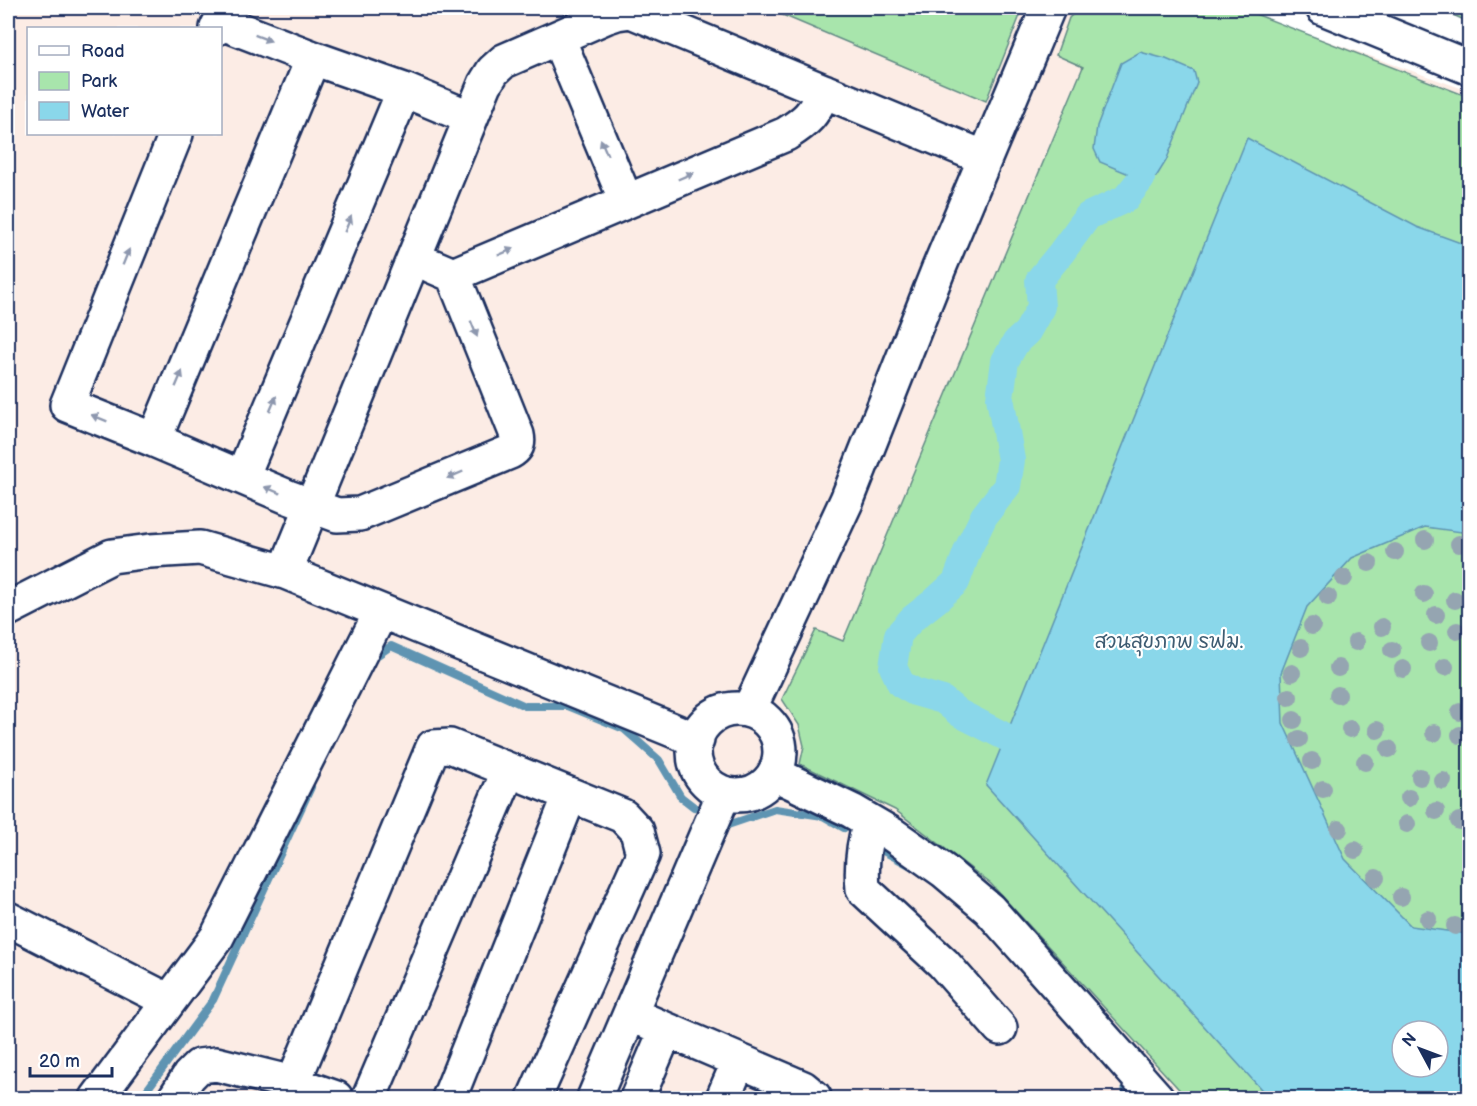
<svg xmlns="http://www.w3.org/2000/svg" width="1477" height="1106" viewBox="0 0 1477 1106" font-family="'Balsamiq Sans','Playpen Sans Thai',sans-serif">
<style>
.built{fill:#fcece5;fill-rule:evenodd}
.green{fill:#a8e5ac;stroke:#628a85;stroke-width:1.5;fill-rule:evenodd}
.water{fill:#8ad7ea;stroke:#5e94b2;stroke-width:1.5;fill-rule:evenodd}
.lines{fill:none;stroke-linecap:round;stroke-linejoin:round}
.stream{stroke:#5e94b2;stroke-width:8}
.canal{stroke:#8ad7ea;stroke-width:28}
.minor-casing{stroke:#1b2f5e;stroke-width:38}
.minor{stroke:#fff;stroke-width:33}
.tree{fill:#95a5b1}
.oneway{fill:#8d97ae}
.labels{text-anchor:middle;stroke-width:4.5;stroke-linejoin:round;paint-order:stroke}
.park-label{font-size:20px;fill:#3e5c72;stroke:#fff}
</style>
<rect width="100%" height="100%" fill="#fff"/>
<filter id="ink" filterUnits="userSpaceOnUse"><feTurbulence type="fractalNoise" baseFrequency=".0167" numOctaves="2"/><feDisplacementMap in="SourceGraphic" scale="12" xChannelSelector="R" yChannelSelector="G"/><feConvolveMatrix kernelMatrix="1 2 1 2 8 2 1 2 1" color-interpolation-filters="sRGB"/></filter>
<g filter="url(#ink)">
<path class="built" d="M 8,8 L 766,8 L 986,101 L 1024,8 L 1234,8 L 1469,91 L 1469,1098 L 8,1098 ZM 28,28 L 220,28 L 220,134 L 28,134 ZM 1402,1031 L 1438,1031 L 1438,1067 L 1402,1067 Z"/>
<path class="green" d="M 766,8 L 1023,8 L 986,101 Z
M 1079,8 L 1240,8 L 1469,97 L 1469,1098 L 1187,1098 L 991,884 L 895,810 L 800,764 L 804,746 L 799,725 L 782,699 L 816,630 L 843,641 L 1083,67 L 1056,55 L 1069,18 ZM 1402,1031 L 1438,1031 L 1438,1067 L 1402,1067 Z
M 1437,8 L 1469,8 L 1469,22 Z"/>
<path class="water" d="M 1140,52 L 1166,59 L 1194,71 L 1197,83 L 1166,161 L 1156,177 L 1141,179 L 1100,162 L 1094,149 L 1097,126 L 1121,63 Z
M 1247,138 L 1417,227 L 1469,246 L 1469,533 L 1425,527 L 1352,558 L 1307,607 L 1281,673 L 1283,723 L 1345,859 L 1411,926 L 1468,934 L 1469,936 L 1469,1098 L 1269,1098 L 986,785 ZM 1402,1031 L 1438,1031 L 1438,1067 L 1402,1067 Z"/>
<g class="lines">
<path class="stream" d="M 369,661 L 391,646 L 525,706 L 568,706 L 624,729 L 659,760 L 681,797 L 694,807
M 719,828 L 775,809 L 823,816 L 844,828
M 885,852 L 911,866
M 1125,1078 L 1126,1098
M 141,1098 L 213,1000 L 311,787"/>
<path class="canal" d="M 1006,737 L 959,713 L 943,700 L 915,692 L 901,684 L 893,667 L 898,635 L 912,619 L 935,601 L 956,582 L 968,549 L 984,516 L 1007,486 L 1011,460 L 1000,398 L 1005,361 L 1016,342 L 1027,332 L 1041,307 L 1039,280 L 1061,253 L 1088,216 L 1125,199 L 1141,179"/>
<defs>
<path id="minor" d="M 1323,8 L 1470,68
M 217,28 L 220,22 L 313,58
M 558,38 L 626,201
M 432,266 L 453,275 L 786,134 C 808,120 813,115 824,91
M 453,275 L 517,435 C 519,444 517,448 510,452 L 360,514 L 337,515 L 288,497 L 154,440 L 313,58 L 404,90 L 471,118
M 154,440 L 67,405 L 176,134
M 242,477 L 404,90
M 285,572 L 485,84 L 493,71 L 504,61 L 605,17 L 617,13 L 631,11 L 985,158
M 8,609 L 112,556 L 150,551 L 200,548 L 285,572 L 697,740
M694 752a43 43 0 1 1 86 0a43 43 0 1 1-86 0Z
M 749,710 L 847,500 L 939,268 L 1048,8
M 775,774 L 852,811 L 893,835 L 944,871 L 989,909 L 1157,1098
M 870,822 C 863,845 861,866 863,889 L 943,963 L 1000,1028
M 8,919 L 169,1001
M 630,1014 L 803,1088 L 814,1097 L 814,1098
M 293,1083 L 433,747 L 450,746 L 623,816 L 637,831 L 643,854 L 534,1098
M 97,1098 L 217,937 L 381,612
M 175,1098 L 189,1076 L 199,1066 L 216,1064 L 293,1083 L 336,1098
M 369,1098 L 509,770
M 449,1098 L 570,795
M 594,1098 L 724,793
M 637,1098 L 666,1030
M 723,1098 L 739,1061"/>
</defs>
<use href="#minor" class="minor-casing"/>
<use href="#minor" class="minor"/>
</g>
<g class="tree">
<circle cx="1425" cy="540" r="9"/>
<circle cx="1459" cy="544" r="9"/>
<circle cx="1395" cy="552" r="9"/>
<circle cx="1369" cy="563" r="9"/>
<circle cx="1344" cy="578" r="9"/>
<circle cx="1424" cy="594" r="9"/>
<circle cx="1328" cy="597" r="9"/>
<circle cx="1455" cy="600" r="9"/>
<circle cx="1436" cy="615" r="9"/>
<circle cx="1312" cy="626" r="9"/>
<circle cx="1382" cy="627" r="9"/>
<circle cx="1457" cy="631" r="9"/>
<circle cx="1356" cy="642" r="9"/>
<circle cx="1429" cy="643" r="9"/>
<circle cx="1301" cy="648" r="9"/>
<circle cx="1392" cy="650" r="9"/>
<circle cx="1445" cy="667" r="9"/>
<circle cx="1338" cy="668" r="9"/>
<circle cx="1403" cy="669" r="9"/>
<circle cx="1292" cy="673" r="9"/>
<circle cx="1338" cy="695" r="9"/>
<circle cx="1289" cy="697" r="9"/>
<circle cx="1460" cy="712" r="9"/>
<circle cx="1294" cy="720" r="9"/>
<circle cx="1350" cy="729" r="9"/>
<circle cx="1377" cy="730" r="9"/>
<circle cx="1434" cy="733" r="9"/>
<circle cx="1460" cy="735" r="9"/>
<circle cx="1299" cy="739" r="9"/>
<circle cx="1389" cy="749" r="9"/>
<circle cx="1312" cy="761" r="9"/>
<circle cx="1365" cy="762" r="9"/>
<circle cx="1420" cy="777" r="9"/>
<circle cx="1443" cy="781" r="9"/>
<circle cx="1323" cy="789" r="9"/>
<circle cx="1409" cy="798" r="9"/>
<circle cx="1436" cy="811" r="9"/>
<circle cx="1459" cy="821" r="9"/>
<circle cx="1407" cy="824" r="9"/>
<circle cx="1339" cy="829" r="9"/>
<circle cx="1355" cy="850" r="9"/>
<circle cx="1376" cy="878" r="9"/>
<circle cx="1401" cy="897" r="9"/>
<circle cx="1428" cy="919" r="9"/>
<circle cx="1455" cy="926" r="9"/>
</g>
<defs><path id="oneway-solid" d="M-6-.8H1V-3.2L6.5 0L1 3.2V.8H-6Z" transform="scale(1.5)"/></defs>
<g class="oneway">
<use href="#oneway-solid" transform="translate(263 38) rotate(21)"/>
<use href="#oneway-solid" transform="translate(604 147) rotate(-113)"/>
<use href="#oneway-solid" transform="translate(686 176) rotate(-23)"/>
<use href="#oneway-solid" transform="translate(348 224) rotate(-67)"/>
<use href="#oneway-solid" transform="translate(506 252) rotate(-23)"/>
<use href="#oneway-solid" transform="translate(126 257) rotate(-68)"/>
<use href="#oneway-solid" transform="translate(474 329) rotate(68)"/>
<use href="#oneway-solid" transform="translate(179 379) rotate(-67)"/>
<use href="#oneway-solid" transform="translate(273 404) rotate(-67)"/>
<use href="#oneway-solid" transform="translate(99 418) rotate(-158)"/>
<use href="#oneway-solid" transform="translate(455 475) rotate(157)"/>
<use href="#oneway-solid" transform="translate(272 490) rotate(-157)"/>
</g>
</g>
<g class="labels">
<g class="park-label">
<text x="1169" y="648">สวนสุขภาพ รฟม.</text>
</g>
</g>
<rect width="1477" height="1106" fill="none" stroke="#fff" stroke-width="30"/>
<rect x="15" y="15" width="1447" height="1076" fill="none" stroke="#1b2f5e" stroke-width="2" filter="url(#ink)"/>
<rect x="27" y="27" width="195" height="108" fill="#ffffff" stroke="#a4acbf" stroke-width="1.5"/>
<rect x="39" y="46" width="30" height="9" fill="#ffffff" stroke="#a4acbf" stroke-width="1.5"/>
<text x="81" y="57" font-size="18" fill="#1b2f5e">Road</text>
<rect x="39" y="72" width="30" height="18" fill="#a8e5ac" stroke="#a4acbf" stroke-width="1.5"/>
<text x="81" y="87" font-size="18" fill="#1b2f5e">Park</text>
<rect x="39" y="102" width="30" height="18" fill="#8ad7ea" stroke="#a4acbf" stroke-width="1.5"/>
<text x="81" y="117" font-size="18" fill="#1b2f5e">Water</text>
<g transform="translate(1420 1049) rotate(311)"><circle r="28" fill="#ffffff" stroke="#a4acbf" stroke-width="1.5"/>
<path d="M0-4.5L10 22L0 15L-10 22Z" fill="#1b2f5e"/>
<text y="-9" font-size="16" font-weight="bold" text-anchor="middle" fill="#1b2f5e">N</text>
</g>
<path d="M30 1067v9h82v-9" fill="none" stroke="#1b2f5e" stroke-width="3"/>
<text x="39" y="1067" font-size="18" fill="#1b2f5e" stroke="#ffffff" stroke-width="4.5" paint-order="stroke">20 m</text>
</svg>
